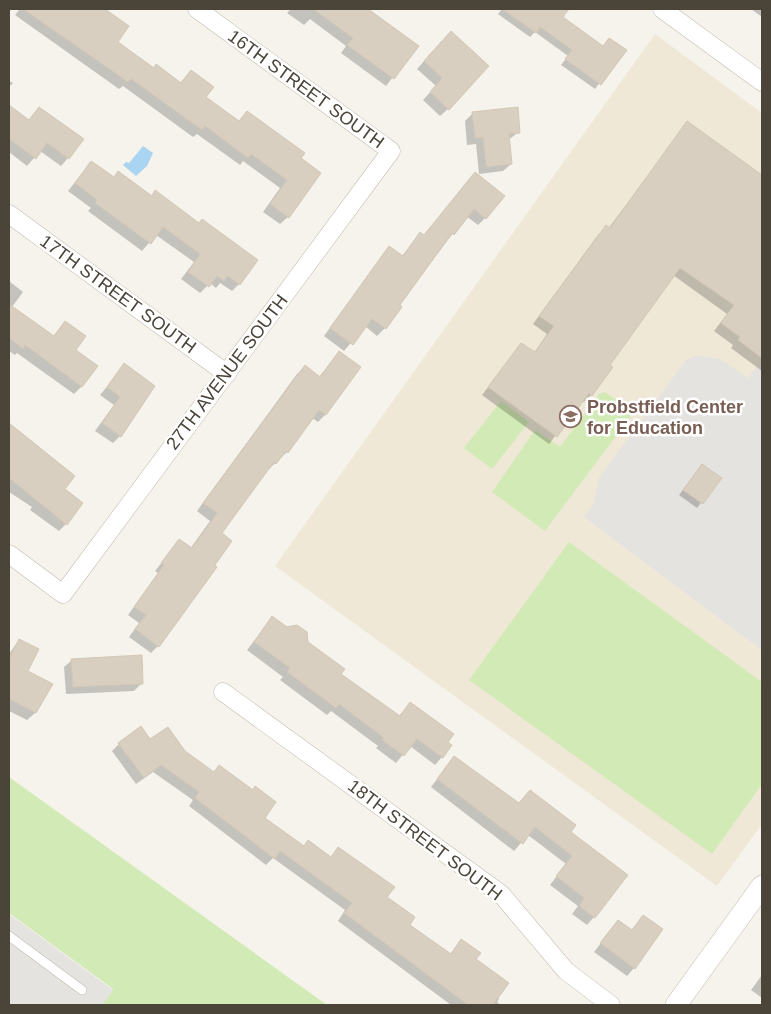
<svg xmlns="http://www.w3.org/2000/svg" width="771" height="1014" viewBox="0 0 771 1014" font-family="Helvetica,sans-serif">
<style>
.education{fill:#efe8d6}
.green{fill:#d2eab5}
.parking{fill:#e5e3e0}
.water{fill:#a9d4f2}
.shadow{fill:#0003}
.building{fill:#d8cfc1;stroke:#d3c7b4}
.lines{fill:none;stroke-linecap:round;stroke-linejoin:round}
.service-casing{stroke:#c2bbae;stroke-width:10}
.minor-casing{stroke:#c2bbae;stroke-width:19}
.tertiary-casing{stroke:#c2bbae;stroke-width:22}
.service{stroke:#fff;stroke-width:9}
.minor{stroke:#fff;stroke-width:18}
.tertiary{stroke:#fff;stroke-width:21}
.labels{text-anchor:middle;stroke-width:5;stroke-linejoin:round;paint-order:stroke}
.street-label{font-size:18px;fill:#4b4439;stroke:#fff}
.education-label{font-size:18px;font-weight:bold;fill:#785e54;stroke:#fff;text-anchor:start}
</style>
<rect width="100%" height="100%" fill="#f6f3ec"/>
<path class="education" d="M 655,34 L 762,113 L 762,824 L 717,886 L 275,566 Z"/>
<path class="green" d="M 605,392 L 629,409 L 631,416 L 545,531 L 492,492 L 535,430 L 560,447 L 599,394 Z
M 501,401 L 529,422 L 492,469 L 464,448 Z
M 569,542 L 762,682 L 762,784 L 712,854 L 469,680 Z
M 9,777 L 327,1005 L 102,1005 L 113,989 L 9,913 Z"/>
<path class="parking" d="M 697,355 L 720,359 L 748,378 L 757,366 L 762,370 L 762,650 L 584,517 L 593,505 L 599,478 L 686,360 Z
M 9,914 L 113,990 L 102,1005 L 9,1005 Z"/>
<path class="water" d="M 143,146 L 153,153 L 147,166 L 136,176 L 123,165 L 126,162 L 129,163 Z"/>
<path class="shadow" d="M 20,9 L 104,9 L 127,26 L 116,42 L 153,69 L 180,83 L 191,72 L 204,97 L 238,122 L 247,112 L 300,159 L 288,217 L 280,224 L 263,212 L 280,188 L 243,161 L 240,165 L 197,134 L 193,137 L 123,86 L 119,89 L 15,15 Z
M 291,9 L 367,9 L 417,46 L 386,86 L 341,53 L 346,46 L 310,19 L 304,25 L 287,13 Z
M 502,9 L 565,9 L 567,10 L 562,17 L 602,47 L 625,51 L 595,89 L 561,65 L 568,56 L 535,32 L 530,37 L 498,14 Z
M 751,9 L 762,9 L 762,17 Z
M 443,40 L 448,109 L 440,116 L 423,100 L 436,86 L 417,69 Z
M 9,81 L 13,83 L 9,87 Z
M 9,107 L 28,121 L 39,109 L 68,158 L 61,166 L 40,151 L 27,166 L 9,152 Z
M 472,114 L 519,132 L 508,140 L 511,164 L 503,171 L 479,174 L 476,144 L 467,145 L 465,121 Z
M 688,122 L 762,176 L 762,371 L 731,348 L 733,345 L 714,331 L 727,314 L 673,275 L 608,365 L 591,395 L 584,402 L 582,401 L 549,444 L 482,395 L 521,344 L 534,353 L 547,334 L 533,324 L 598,235 L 606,227 L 608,229 Z
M 91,162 L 113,178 L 118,173 L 151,197 L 155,192 L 239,284 L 232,291 L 220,283 L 216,288 L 210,283 L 200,293 L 181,279 L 194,262 L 156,235 L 142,251 L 88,211 L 91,208 L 68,191 Z
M 468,182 L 485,218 L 478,225 L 466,216 L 398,306 L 400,307 L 385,328 L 377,336 L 365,326 L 344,351 L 324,336 L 382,256 L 389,248 L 401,257 L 420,234 L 423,236 Z
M 9,281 L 23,292 L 12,307 L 53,337 L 65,323 L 82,386 L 74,394 L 17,353 L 15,355 L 9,351 Z
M 339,353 L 325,415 L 318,422 L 312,418 L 287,452 L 268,470 L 266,469 L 220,533 L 158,646 L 151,653 L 129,637 L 139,623 L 128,615 L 158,573 L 155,571 L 179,541 L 190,549 L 210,521 L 197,511 L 297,374 L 305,367 L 319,377 Z
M 125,365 L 120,436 L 113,443 L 95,431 L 114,405 L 100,395 Z
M 9,425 L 39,447 L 37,449 L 63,490 L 66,524 L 59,531 L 30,510 L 32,507 L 9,492 Z
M 702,465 L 720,478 L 697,508 L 679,495 Z
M 272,618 L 307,643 L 340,674 L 398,717 L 410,704 L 446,742 L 442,757 L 435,765 L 410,746 L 396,763 L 376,748 L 378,746 L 331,711 L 327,715 L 280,680 L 283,677 L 247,650 Z
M 19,640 L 26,671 L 51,684 L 35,713 L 27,720 L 9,711 L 9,654 Z
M 72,660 L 142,683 L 134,691 L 66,694 L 64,667 Z
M 150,741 L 184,752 L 213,773 L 219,767 L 252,791 L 255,788 L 263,818 L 303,847 L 330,858 L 338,848 L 385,897 L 408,925 L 449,955 L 462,941 L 499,999 L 497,1002 L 501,1005 L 451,1005 L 338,921 L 345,910 L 273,858 L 266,865 L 189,806 L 193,800 L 153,772 L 136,784 L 112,751 L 119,744 Z
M 454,757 L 518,804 L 530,791 L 569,832 L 594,917 L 587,925 L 572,914 L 578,906 L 550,885 L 566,864 L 528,835 L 514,851 L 431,787 Z
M 643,916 L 634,968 L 627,976 L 594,952 L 618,921 L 631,931 Z
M 762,975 L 762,998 L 751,990 Z"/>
<path class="building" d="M 23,9 L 105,9 L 129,26 L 118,42 L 154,68 L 156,64 L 181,83 L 191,70 L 214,87 L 206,97 L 239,121 L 247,111 L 305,153 L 301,158 L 321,173 L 289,218 L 270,204 L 287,180 L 251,154 L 248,158 L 205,126 L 202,130 L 131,79 L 128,82 Z
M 313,9 L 368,9 L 419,46 L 394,79 L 347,45 L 353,38 Z
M 502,9 L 569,9 L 563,17 L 603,46 L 609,38 L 627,50 L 601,85 L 565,59 L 572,50 L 540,27 L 536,33 Z
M 451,31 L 489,66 L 449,110 L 430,92 L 442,78 L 424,61 Z
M 9,105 L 29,120 L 39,107 L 84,139 L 69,159 L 47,143 L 36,159 L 9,139 Z
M 518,107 L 520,133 L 509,134 L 512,164 L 486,167 L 483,137 L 475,138 L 472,112 Z
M 687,121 L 762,175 L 762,358 L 738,340 L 740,337 L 721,323 L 734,305 L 680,268 L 610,365 L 613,367 L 592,396 L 589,393 L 557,437 L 488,387 L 521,343 L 535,352 L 554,326 L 539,316 L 606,225 L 610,228 Z
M 91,161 L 114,177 L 118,171 L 152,196 L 155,190 L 199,223 L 202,219 L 258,260 L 240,285 L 228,276 L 224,281 L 217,276 L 209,287 L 188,272 L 200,254 L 163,227 L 151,244 L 95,203 L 97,200 L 75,183 Z
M 475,172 L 505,196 L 486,219 L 474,209 L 454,235 L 452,233 L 400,305 L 402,307 L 386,329 L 372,319 L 353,345 L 330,328 L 389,246 L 403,256 L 420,232 L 424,235 Z
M 9,304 L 54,336 L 65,321 L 86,336 L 76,350 L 98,366 L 82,387 L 25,345 L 23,349 L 9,338 Z
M 339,351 L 361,367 L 326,415 L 319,410 L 288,453 L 286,451 L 276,464 L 274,462 L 222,533 L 232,541 L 215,565 L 217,567 L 159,647 L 135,629 L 146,615 L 134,607 L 164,565 L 161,563 L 179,539 L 192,548 L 217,513 L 203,503 L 305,365 L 320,377 Z
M 124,363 L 155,386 L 121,437 L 102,423 L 120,397 L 107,387 Z
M 9,423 L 75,476 L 65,489 L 83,503 L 67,525 L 9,478 Z
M 702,464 L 722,478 L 703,504 L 683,490 Z
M 272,616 L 287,627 L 297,625 L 307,632 L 308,642 L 345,669 L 341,674 L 400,716 L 410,702 L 454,734 L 448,742 L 452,745 L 443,758 L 417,739 L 404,756 L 382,740 L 384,738 L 339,704 L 336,708 L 287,672 L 290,668 L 254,642 Z
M 19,639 L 39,649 L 28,671 L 53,684 L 36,713 L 9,699 L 9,659 Z
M 142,655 L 143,684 L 73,687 L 71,659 Z
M 141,726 L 150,739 L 168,727 L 185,751 L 214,772 L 219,765 L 253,790 L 255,786 L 276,802 L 265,818 L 304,846 L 308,840 L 331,857 L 338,847 L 395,887 L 387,897 L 415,917 L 410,925 L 451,954 L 461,939 L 481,953 L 476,959 L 509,983 L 493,1005 L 468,1005 L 344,913 L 352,903 L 280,851 L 275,859 L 195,798 L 199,792 L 161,765 L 144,778 L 118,743 Z
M 454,756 L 519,803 L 530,790 L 576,825 L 571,832 L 628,875 L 595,918 L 579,906 L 584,898 L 556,876 L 572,856 L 535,827 L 523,844 L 437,779 Z
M 643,915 L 663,929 L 635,969 L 600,943 L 618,920 L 632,930 Z"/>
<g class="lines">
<defs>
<path id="service" d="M 9,936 L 82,990"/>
<path id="minor" d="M 662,9 L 762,82
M 9,214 L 227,374
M 9,554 L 63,594 L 391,151 L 197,9
M 223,692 L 501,894 L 566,971 L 611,1005"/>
<path id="tertiary" d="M 676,1005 L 762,886"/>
</defs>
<use href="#service" class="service-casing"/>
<use href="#minor" class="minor-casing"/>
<use href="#tertiary" class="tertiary-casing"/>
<use href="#service" class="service"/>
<use href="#minor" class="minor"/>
<use href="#tertiary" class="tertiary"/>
</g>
<defs>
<symbol id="school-ring" viewBox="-11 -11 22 22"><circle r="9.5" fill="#fff" stroke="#8d6e63" stroke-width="1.5"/><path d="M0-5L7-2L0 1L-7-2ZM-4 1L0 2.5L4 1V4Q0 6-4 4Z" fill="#8d6e63"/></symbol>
</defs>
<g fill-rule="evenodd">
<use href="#school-ring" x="558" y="404" width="25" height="25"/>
</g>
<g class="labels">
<g class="street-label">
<text transform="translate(306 89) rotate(36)" y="6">16TH STREET SOUTH</text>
<text transform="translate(118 294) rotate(36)" y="6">17TH STREET SOUTH</text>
<text transform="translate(227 372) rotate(-53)" y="6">27TH AVENUE SOUTH</text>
<text transform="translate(425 840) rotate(37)" y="6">18TH STREET SOUTH</text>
</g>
<g class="education-label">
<text x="587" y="413">Probstfield Center<tspan x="587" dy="21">for Education</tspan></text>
</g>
</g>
<rect width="771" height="1014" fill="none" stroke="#4b4439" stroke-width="20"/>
</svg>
